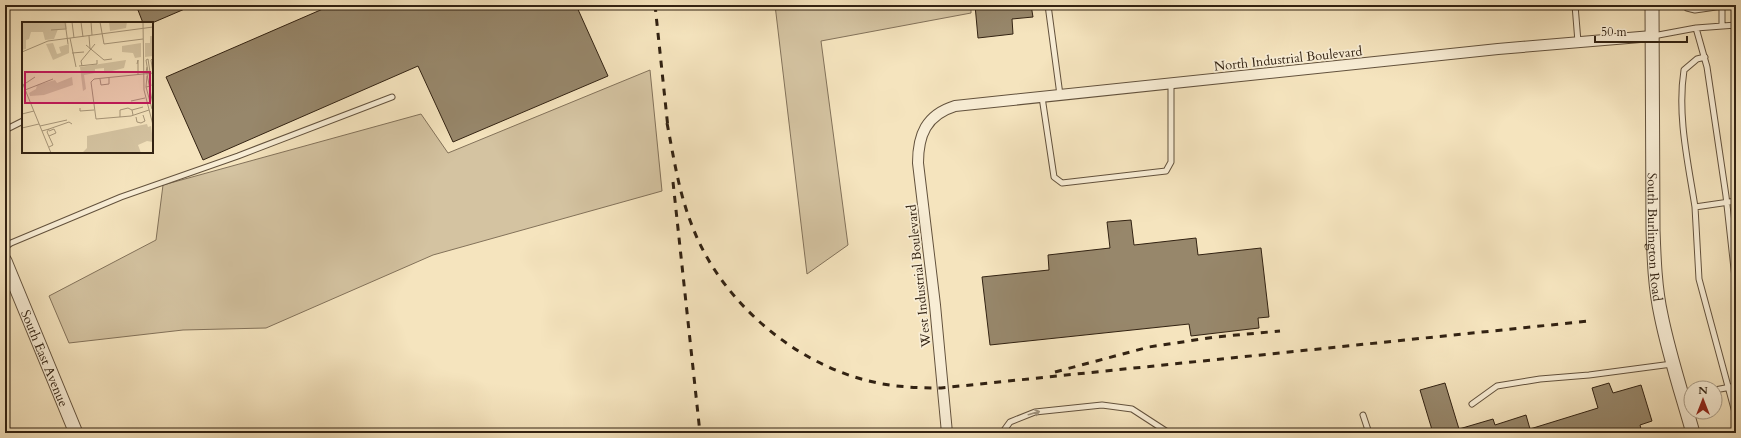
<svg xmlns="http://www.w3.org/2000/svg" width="1741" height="438" viewBox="0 0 1741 438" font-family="Cardo,serif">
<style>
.green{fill:#d4c3a1;stroke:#83725a}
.building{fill:#97876b;stroke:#322212}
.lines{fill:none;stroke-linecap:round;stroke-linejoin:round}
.service-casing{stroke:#63523d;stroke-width:7}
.minor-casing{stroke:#63523d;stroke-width:12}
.tertiary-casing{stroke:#63523d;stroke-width:15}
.service{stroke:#f8edd5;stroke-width:5}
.minor{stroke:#f8edd5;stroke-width:10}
.tertiary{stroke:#f8edd5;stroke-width:13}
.rail{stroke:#322212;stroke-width:3;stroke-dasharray:7 7;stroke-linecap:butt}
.oneway{stroke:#9f927d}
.labels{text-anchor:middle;stroke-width:3.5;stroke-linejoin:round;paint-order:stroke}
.street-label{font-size:13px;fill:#322212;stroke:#f8edd5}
.inset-road{fill:none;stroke:#a79679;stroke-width:1}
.view{fill:#c2185b;fill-opacity:0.15;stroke:#c2185b;stroke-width:2}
.inset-edge{fill:none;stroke:#322212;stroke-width:2}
</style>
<rect width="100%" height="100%" fill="#f5e4be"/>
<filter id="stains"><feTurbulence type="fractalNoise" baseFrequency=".005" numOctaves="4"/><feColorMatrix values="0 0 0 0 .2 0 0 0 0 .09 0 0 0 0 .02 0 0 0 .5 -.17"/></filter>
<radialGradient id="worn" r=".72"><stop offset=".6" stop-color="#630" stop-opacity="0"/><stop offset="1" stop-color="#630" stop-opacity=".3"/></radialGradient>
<path class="green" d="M 775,5 L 971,5 L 971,13 L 821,41 L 848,245 L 807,274 Z
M 650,70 L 662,191 L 433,255 L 266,328 L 183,330 L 69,343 L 49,296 L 156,240 L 163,185 L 421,114 L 448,153 Z"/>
<path class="building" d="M 136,5 L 194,5 L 152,23 L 143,23 Z
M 332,5 L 576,5 L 608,76 L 453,142 L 418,66 L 203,160 L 166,77 Z
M 975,5 L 1031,5 L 1033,17 L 1012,19 L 1013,34 L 978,38 Z
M 1131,220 L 1134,245 L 1196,238 L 1198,255 L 1261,248 L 1269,317 L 1258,318 L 1259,328 L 1191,336 L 1189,324 L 990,345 L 982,277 L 1049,270 L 1048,255 L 1110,248 L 1107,222 Z
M 1445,383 L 1459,429 L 1493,419 L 1495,425 L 1526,415 L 1530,429 L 1598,408 L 1592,388 L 1609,383 L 1613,393 L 1641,385 L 1652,421 L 1640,425 L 1642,433 L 1433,433 L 1420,390 Z"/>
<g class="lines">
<defs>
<path id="service" d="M 1048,5 L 1060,95
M 1575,5 L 1578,42
M 1685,5 L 1687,8 L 1695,10 L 1730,5
M 1722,5 L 1722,26
M 1734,26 L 1736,36
M 1696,28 L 1707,67 L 1726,196 L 1736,287
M 1653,36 L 1696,28 L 1736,25
M 1705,57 L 1697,59 L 1684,70 C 1677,115 1688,162 1695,207 L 1736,201
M 1042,97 L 1054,177 L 1062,183 L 1166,171 L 1171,162 L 1171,83
M 5,130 L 23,121
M 1695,207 L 1699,279 L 1736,416
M 5,247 L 11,243 L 121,197 L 238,156 L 392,97
M 1715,390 L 1736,386
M 1472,404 L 1497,386 L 1540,379 L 1589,375 L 1672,364
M 1363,415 L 1369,433
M 1002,433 L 1010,422 L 1035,412 L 1102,405 L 1132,409 L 1169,433"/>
<path id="minor" d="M 947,433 L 935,305 L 918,163 C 918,135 926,115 955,106 L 1498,49 L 1652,36"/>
<g id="tertiary">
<path id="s1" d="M 1652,5 L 1653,230 C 1654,258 1655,288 1661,315 C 1669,355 1682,394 1693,433"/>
<path id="s2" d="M 5,261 L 76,433"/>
</g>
</defs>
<use href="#service" class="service-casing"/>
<use href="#minor" class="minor-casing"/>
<use href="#tertiary" class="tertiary-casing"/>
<use href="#service" class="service"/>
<use href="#minor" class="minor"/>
<use href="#tertiary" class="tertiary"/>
<path class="rail" d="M 655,5 L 668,128
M 667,123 C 674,159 679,194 693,228 C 721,301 794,363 869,381 C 893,387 917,388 941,388 L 1589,321
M 673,182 L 700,433
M 1055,372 L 1149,347 L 1215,337 L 1280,331"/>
</g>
<defs><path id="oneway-shaft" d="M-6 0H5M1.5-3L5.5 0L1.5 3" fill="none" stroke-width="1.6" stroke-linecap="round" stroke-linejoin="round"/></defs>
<use class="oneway" href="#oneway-shaft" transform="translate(1034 413) rotate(-16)"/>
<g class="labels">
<g class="street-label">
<text transform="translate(1288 58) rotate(-6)" y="5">North Industrial Boulevard</text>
<text dy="5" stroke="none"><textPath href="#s1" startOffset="232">South Burlington Road</textPath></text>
<text transform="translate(918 276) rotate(-96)" y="5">West Industrial Boulevard</text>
<text dy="5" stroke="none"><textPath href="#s2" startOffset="105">South East Avenue</textPath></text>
</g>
</g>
<g transform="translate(22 22)">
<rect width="131" height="131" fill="#f5e4be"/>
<path d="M 0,0 L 44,0 L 45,7 L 36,7 L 32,17 L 23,18 L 21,10 L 9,10 L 7,17 L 4,18 L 4,27 L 0,28 ZM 87,0 L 105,0 L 104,6 L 88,9 ZM 128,14 L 131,14 L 131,34 L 123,35 L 123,21 L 128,21 ZM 31,21 L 35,32 L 39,31 L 37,25 L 47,22 L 47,31 L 31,38 L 24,22 ZM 119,21 L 119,35 L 113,36 L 111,31 L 100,30 L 100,24 ZM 104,38 L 102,46 L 82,51 L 82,46 L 73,47 L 73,51 L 62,53 L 64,67 L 61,69 L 58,45 ZM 50,55 L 51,63 L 22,73 L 8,74 L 7,71 L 14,67 L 15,63 L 33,58 L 35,61 ZM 125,102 L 126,105 L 129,104 L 131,120 L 125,119 L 116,123 L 119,131 L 60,131 L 65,126 L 65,114 Z" fill="#d4c3a1"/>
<path class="inset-road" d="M 43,0 L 46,22M 50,0 L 52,16M 59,0 L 61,15M 69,0 L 70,13M 78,0 L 82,22 L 121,17M 121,0 L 122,68 L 131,103M 29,8 L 44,7M 67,14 L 68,27M 48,16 L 54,45M 64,23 L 82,38 L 90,37M 0,30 L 26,19 L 131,5M 50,31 L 62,30M 131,36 L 129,38 L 131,51M 115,42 L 116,38 L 116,53M 57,44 L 75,42 L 75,38M 60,44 L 59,39 L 73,22M 125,45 L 124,50 L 124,51 L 126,50 L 128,50 L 126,37 L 124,38 L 126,50 L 126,52M 125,52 L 131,83M 125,54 L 124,65 L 129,64 L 127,52M 78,57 L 79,63 L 87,62 L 87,56M 0,60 L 29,131M 1,63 L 13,55M 124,65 L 130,87M 3,68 L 31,57M 109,79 L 123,76M 58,86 L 58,89 L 72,88M 127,88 L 109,94 L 74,97 L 69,60 L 72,57 L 131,51M 0,92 L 12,89M 111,93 L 110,88 L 121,85M 98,95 L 98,88 L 106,86 L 110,88M 114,95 L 115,100 L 119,101 L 123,99 L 121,93M 18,104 L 45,98M 0,106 L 17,102M 27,107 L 47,100 L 50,102M 20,109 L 27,107 L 25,110 L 31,123 L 27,125M 27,114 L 34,111 L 32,107 L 27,109"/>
<path class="view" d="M 3,50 L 128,50 L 128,81 L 3,81 Z"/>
<rect width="131" height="131" class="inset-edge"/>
</g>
<rect width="1741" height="438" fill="none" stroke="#f5e4be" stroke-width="20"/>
<rect x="6" y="6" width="1729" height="426" fill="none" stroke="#322212" stroke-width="2"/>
<rect x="10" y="10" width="1721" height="418" fill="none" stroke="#322212"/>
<g transform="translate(1703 400)"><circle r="19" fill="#f8edd5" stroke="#a99c87"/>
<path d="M0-3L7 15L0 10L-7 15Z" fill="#8f2418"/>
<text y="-6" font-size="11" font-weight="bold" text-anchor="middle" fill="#322212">N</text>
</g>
<path d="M1595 36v6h92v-6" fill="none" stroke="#322212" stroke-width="2"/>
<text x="1601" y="36" font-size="12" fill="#322212" stroke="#f8edd5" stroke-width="3" paint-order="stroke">50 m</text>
<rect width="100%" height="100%" filter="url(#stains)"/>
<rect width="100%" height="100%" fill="url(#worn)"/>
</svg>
